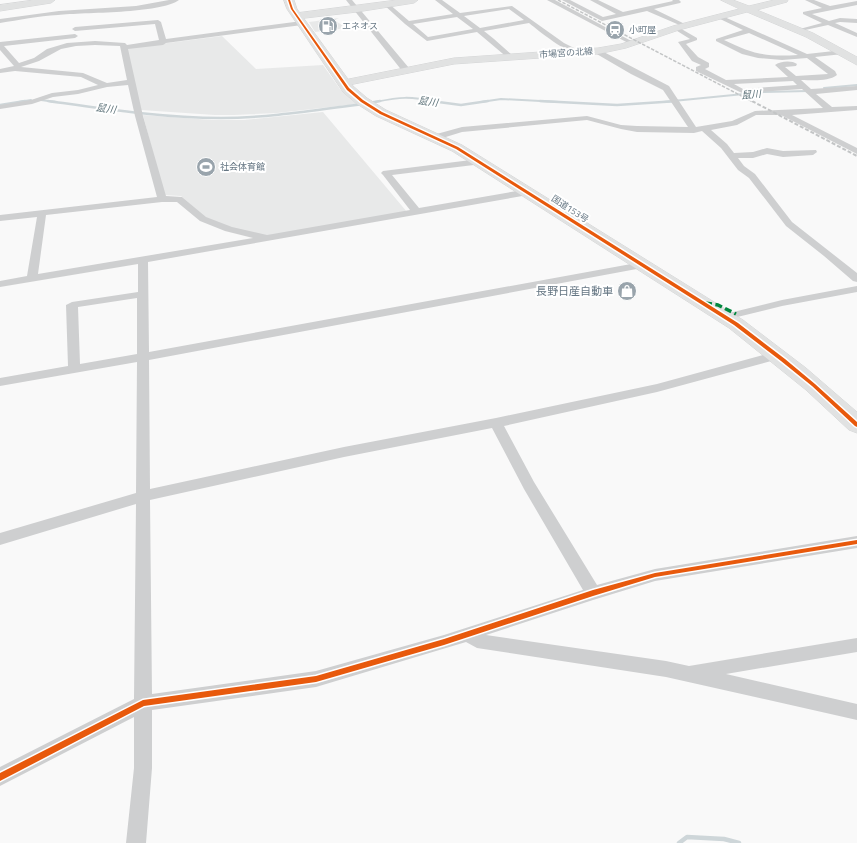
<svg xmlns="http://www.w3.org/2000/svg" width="857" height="843" viewBox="0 0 857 843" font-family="'Titillium Web','Noto Sans JP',sans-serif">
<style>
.built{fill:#e8e9e9}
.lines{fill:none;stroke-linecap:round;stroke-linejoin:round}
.stream-far2{stroke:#ced6d9;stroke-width:2}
.stream-far1{stroke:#ced6d9;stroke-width:2.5}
.stream{stroke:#ced6d9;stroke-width:4.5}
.secondary-casing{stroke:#d5d6d7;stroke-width:1}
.highway-casing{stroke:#d5d6d6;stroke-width:1}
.street{fill:#cecfd0;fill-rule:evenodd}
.secondary{fill:#e1e2e2;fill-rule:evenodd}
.highway{fill:#e1e2e2;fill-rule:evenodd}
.rail-far1{stroke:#c3c5c6;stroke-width:1.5;stroke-dasharray:3.5 1.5;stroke-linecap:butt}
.rail{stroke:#c3c5c6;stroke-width:2;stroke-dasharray:4 2;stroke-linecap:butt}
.quiet{stroke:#00873e;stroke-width:3.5;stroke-dasharray:7 3.5;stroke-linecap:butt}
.cycleway-casing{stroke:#fff;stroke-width:3}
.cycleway{fill:#e8590c;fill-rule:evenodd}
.labels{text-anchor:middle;stroke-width:4;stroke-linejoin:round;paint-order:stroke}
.far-poi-label{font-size:9px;fill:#657683;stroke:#fff;text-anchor:start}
.far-street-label{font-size:9px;fill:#657683;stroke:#fff}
.far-water-label{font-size:10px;font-style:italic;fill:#60757c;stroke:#fff}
.poi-label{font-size:11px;fill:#657683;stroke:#fff;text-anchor:end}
</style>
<rect width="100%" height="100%" fill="#f9f9f9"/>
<path class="built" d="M 339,18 L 335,20 L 337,22 L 347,28 L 315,32 L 309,22 Z
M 222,36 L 256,69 L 323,65 L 340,89 L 357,104 L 277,113 L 234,115 L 215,115 L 141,110 L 127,51 L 129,48 Z
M 323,112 L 407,212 L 265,236 L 231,228 L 206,218 L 181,196 L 164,195 L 143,115 L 212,120 L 244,120 Z"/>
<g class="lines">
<path class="stream-far2" d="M 824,88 L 857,85
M 41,100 L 56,102
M 19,102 L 31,100
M 375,102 C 401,97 409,96 436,102
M 481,102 L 501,99 L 559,102
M 663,102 L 764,92 L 808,91"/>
<path class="stream-far1" d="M 48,101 C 105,109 163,118 221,118 C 268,118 316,110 363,104
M 431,101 L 461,105 L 488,101
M 540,101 L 617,105 L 678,101
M 369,103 L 380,101
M 0,105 L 25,101"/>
<path class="stream" d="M 679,843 L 687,837 L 724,839 L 739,843"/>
<defs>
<path id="secondary" d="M 34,0 L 55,0 L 51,3 L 0,11 L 0,5 Z
M 397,0 L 418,0 L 414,3 L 357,12 L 297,19 L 292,16 L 297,13 Z
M 721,0 L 733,0 L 749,6 L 774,0 L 788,0 L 787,2 L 757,10 L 813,33 L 857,57 L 857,65 L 806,37 L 747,12 L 679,30 L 626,48 L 598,54 L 454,64 L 344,86 L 339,83 L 344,80 L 454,58 L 598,48 L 621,44 L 673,26 L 739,9 Z"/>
<path id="highway" d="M 284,0 L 294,0 L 297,9 L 353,86 L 367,98 L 386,110 L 462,145 L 743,320 L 806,368 L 857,412 L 857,433 L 849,430 L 806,390 L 729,328 L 452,151 L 376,116 L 357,104 L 343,92 L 287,9 Z"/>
</defs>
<use href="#secondary" class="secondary-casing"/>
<use href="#highway" class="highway-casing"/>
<path class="street" d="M 169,0 L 179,0 C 160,14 84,12 58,15 C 38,16 19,20 0,23 L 0,19 L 59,11 L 136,6 Z
M 346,0 L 352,0 L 409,68 L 409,72 L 403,72 Z
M 435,0 L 442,0 L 460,13 L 512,6 L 564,43 L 582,52 L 581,54 C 568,55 539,31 529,23 L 484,31 L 494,39 L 512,55 L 513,57 L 509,59 L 477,32 L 427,41 L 405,24 L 383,4 L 388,3 L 409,21 L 453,14 ZM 509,9 L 524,20 L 480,28 L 464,16 ZM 457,17 L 473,29 L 428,37 L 413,24 Z
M 547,0 L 555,0 L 635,43 L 630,44 Z
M 562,0 L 570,0 L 603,17 L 616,14 L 590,0 L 598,0 L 623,12 L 673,1 L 672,0 L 679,0 L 681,2 L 680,3 L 654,9 L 689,26 L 684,27 L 647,11 L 602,21 Z
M 805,0 L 814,0 L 830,6 L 857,1 L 857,5 L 812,14 L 829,21 L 840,18 L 857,19 L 857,23 L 840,22 L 835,23 L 857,33 L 857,37 L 828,25 L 796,32 L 796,30 L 822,23 L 803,14 L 803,12 L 822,8 Z
M 720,15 L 807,54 L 843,50 L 847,52 L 843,54 L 815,57 L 835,71 L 837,75 C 828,82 812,80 801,80 L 811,89 L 857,86 L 857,90 L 816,94 L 832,107 L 857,106 L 857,110 L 792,115 L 857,148 L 857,154 L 781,115 L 756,115 L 737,125 L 711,130 L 727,144 L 734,153 L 753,152 L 767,148 L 783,151 L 816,150 L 817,152 L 813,155 L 783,157 L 767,154 L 753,158 L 738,158 L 744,166 L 755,174 L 792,222 L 857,273 L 857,282 L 853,281 L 824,256 L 786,226 L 749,178 L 738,170 L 721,148 L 702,131 L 694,133 L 637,132 L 621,129 L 587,120 L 462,132 L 436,140 L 432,137 L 433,135 L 462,127 L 587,116 L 621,125 L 637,126 L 688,127 L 663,90 L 631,74 L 595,53 L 594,51 L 598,49 L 669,86 L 696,127 L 732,121 L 755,111 L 823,108 L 802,89 L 742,93 L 696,71 L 696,67 L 701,65 L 692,61 L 678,42 L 690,39 L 674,29 L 674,27 L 678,27 L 697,38 L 697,40 L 686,44 L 698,57 L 709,63 L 709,67 L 705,69 L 726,80 L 788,77 L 775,65 C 780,61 792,60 797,64 L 796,66 L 785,67 L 796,76 L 828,74 L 807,58 L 782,60 L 758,58 L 742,54 L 716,41 L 716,39 L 743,30 L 718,18 L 717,17 ZM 749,33 L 798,55 C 765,57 753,54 724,40 ZM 793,81 L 797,85 L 743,89 L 734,84 Z
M 158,20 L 161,22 L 166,39 L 302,21 L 305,23 L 302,25 L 166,43 L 163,45 L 128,49 L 143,116 L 166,196 L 182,197 L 206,217 L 232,227 L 267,235 L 410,210 L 383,175 L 381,173 L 383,171 L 479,159 L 483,162 L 482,164 L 392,175 L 419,208 L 528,189 L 533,192 L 528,195 L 148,262 L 149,352 L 642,262 L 647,265 L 642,268 L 149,360 L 150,489 L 344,447 L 496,418 L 657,384 L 778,351 L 782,352 L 784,355 L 782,358 L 657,392 L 504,426 L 534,482 L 597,585 L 655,569 L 857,536 L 857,548 L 655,581 L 593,600 L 486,635 L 666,661 L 689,666 L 857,638 L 857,652 L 726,674 L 857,704 L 857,720 L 666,677 L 477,648 L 466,642 L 316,687 L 152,710 L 152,768 L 146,843 L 126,843 L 134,768 L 134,717 L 0,786 L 0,767 L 134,699 L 136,504 L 0,545 L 0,533 L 136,493 L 137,362 L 0,386 L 0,378 L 68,366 L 66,305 L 72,302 L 138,292 L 138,264 L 0,287 L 0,281 L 27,276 L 37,217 L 0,221 L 0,215 L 157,197 L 135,116 L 128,85 L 107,87 L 78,94 L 53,97 L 32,104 L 0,109 L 0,105 L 31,100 L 52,93 L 78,90 L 98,85 L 81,77 L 15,71 L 0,73 L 0,69 L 14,66 L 0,50 L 0,42 L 75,34 L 78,36 L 75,38 L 4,46 L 19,63 L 34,58 L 47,49 L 67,43 L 95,41 L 125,43 L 127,45 L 159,40 L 155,24 L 75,31 L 72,29 L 75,27 ZM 95,45 L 120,46 L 127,80 L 107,83 L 83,73 L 21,67 L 39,61 L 61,49 L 76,46 ZM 162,202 L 177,202 L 200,221 L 225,231 L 253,238 L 38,274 L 46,215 ZM 137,298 L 137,354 L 80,364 L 78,307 ZM 492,428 L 524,489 L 583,590 L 444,635 L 316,671 L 152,694 L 150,500 L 344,457 Z
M 857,286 L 857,292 L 782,306 L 725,320 L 721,319 L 719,317 L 721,315 L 782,300 Z"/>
<use href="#secondary" class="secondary"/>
<use href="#highway" class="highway"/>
<path class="rail-far1" d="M 558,0 L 753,102"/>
<path class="rail" d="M 752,101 L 857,156"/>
<path class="quiet" d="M 705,303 L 718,305 L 736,314"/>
<defs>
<path id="cycleway" d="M 288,0 L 290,0 L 293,9 L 349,88 L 363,100 L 382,112 L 458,147 L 738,323 L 785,359 L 815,384 L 857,422 L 857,427 L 855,426 L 812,386 L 781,361 L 734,325 L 456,149 L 380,114 L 361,102 L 347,90 L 291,9 Z
M 857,540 L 857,544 L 655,577 L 593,596 L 444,645 L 316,682 L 144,706 L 0,781 L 0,773 L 143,700 L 316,676 L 444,639 L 593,590 L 655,573 Z"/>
</defs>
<use href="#cycleway" class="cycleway-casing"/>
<use href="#cycleway" class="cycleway"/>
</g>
<defs>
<symbol id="fuel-disc" viewBox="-11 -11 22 22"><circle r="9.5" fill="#99a4ac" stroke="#fff"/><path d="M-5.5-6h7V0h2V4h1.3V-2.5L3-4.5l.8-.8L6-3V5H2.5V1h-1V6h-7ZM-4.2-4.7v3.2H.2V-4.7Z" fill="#fff"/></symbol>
<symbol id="station-disc" viewBox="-11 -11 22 22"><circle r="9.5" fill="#99a4ac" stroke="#fff"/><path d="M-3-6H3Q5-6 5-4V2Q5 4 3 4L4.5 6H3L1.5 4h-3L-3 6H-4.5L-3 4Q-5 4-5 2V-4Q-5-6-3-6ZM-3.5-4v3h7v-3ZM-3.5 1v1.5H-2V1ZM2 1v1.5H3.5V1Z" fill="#fff"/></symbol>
<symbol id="stadium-disc" viewBox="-11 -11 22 22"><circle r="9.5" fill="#99a4ac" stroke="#fff"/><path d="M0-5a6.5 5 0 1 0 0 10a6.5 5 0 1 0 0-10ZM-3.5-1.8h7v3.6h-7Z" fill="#fff"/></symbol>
<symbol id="shop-disc" viewBox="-11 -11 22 22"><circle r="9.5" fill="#99a4ac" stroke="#fff"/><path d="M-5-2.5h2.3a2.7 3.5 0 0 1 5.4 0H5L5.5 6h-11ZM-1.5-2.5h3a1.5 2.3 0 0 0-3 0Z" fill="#fff"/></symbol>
</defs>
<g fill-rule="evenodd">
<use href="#fuel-disc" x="317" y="15" width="22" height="22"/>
<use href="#station-disc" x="604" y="19" width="22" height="22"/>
<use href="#stadium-disc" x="195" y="156" width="22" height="22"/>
<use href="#shop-disc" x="616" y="280" width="22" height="22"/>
</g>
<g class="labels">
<g class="far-poi-label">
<text x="342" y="29">エネオス</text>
<text x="629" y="33">小町屋</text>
<text x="220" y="170">社会体育館</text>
</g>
<g class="far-street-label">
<text transform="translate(566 53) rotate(-4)" y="3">市場宮の北線</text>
<text transform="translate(570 209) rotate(33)" y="3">国道153号</text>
</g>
<g class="far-water-label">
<text transform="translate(751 94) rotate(-5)" y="4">鼠川</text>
<text transform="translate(428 101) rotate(8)" y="4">鼠川</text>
<text transform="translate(106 108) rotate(8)" y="4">鼠川</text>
</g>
<g class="poi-label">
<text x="613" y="295">長野日産自動車</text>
</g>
</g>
</svg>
